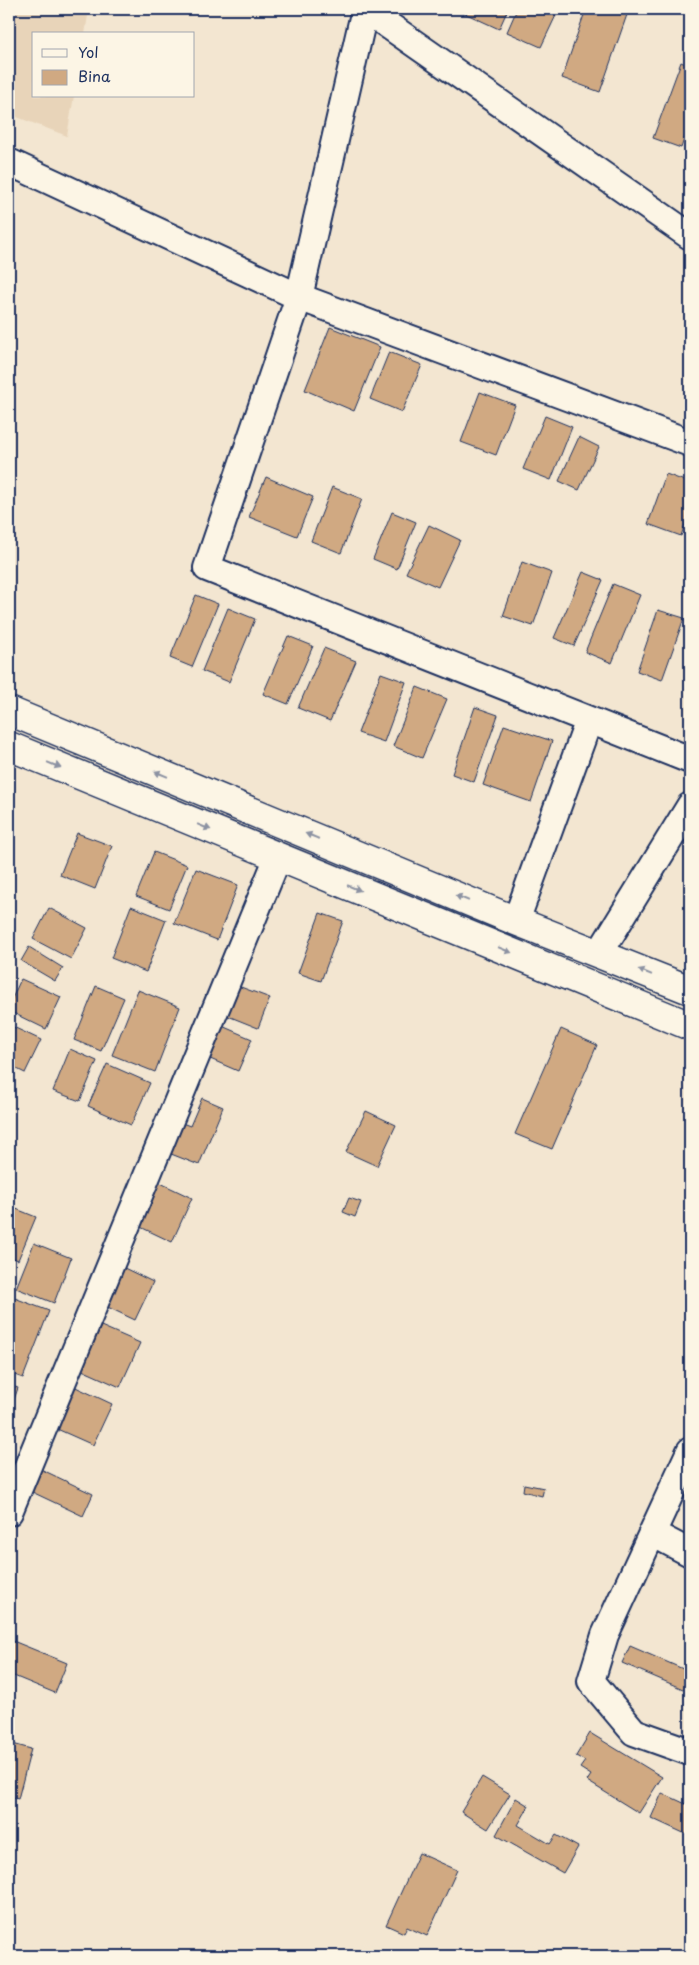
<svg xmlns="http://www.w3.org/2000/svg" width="699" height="1965" viewBox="0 0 699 1965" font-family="'Playpen Sans',sans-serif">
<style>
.built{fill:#e8d4b9}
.building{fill:#d0a982;stroke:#1b2f5e}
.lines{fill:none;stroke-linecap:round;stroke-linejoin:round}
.minor-casing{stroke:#1b2f5e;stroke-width:30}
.secondary-casing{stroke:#1b2f5e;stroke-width:31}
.minor{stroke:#fcf5e5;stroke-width:26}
.secondary{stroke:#fcf5e5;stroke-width:28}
.oneway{fill:#8c92a2}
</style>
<rect width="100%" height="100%" fill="#f3e6d1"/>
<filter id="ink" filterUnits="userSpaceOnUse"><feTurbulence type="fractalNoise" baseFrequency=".02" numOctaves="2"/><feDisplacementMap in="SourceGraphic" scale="10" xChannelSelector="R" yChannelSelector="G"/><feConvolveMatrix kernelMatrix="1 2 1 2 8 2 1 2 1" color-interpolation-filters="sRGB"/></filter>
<g filter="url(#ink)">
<path class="built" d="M 9,9 L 89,9 L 85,34 L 34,34 L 34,96 L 74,96 L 67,136 L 9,114 Z"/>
<path class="building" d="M 9,9 L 15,9 L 9,47 Z
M 461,9 L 508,9 L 499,29 L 460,11 Z
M 517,9 L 559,9 L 541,47 L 507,32 Z
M 586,9 L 629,9 L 600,92 L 562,78 Z
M 681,62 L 690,66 L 690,122 L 681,148 L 653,138 Z
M 330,327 L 380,347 L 354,411 L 305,390 Z
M 389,352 L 422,365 L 402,412 L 370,399 Z
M 480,392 L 515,405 L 496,455 L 461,442 Z
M 545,416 L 572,427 L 551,480 L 523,469 Z
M 579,437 L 599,447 L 579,490 L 559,481 Z
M 666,474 L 690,483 L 690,509 L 681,536 L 648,524 Z
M 266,477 L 313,497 L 297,536 L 249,517 Z
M 332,487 L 362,499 L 341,553 L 311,541 Z
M 392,512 L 416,522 L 397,569 L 373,559 Z
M 429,525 L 460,540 L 438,587 L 406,573 Z
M 522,562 L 552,573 L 533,626 L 503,616 Z
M 583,572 L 603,580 L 574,646 L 554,638 Z
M 613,584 L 640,595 L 612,663 L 585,652 Z
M 196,595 L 218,604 L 192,667 L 170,658 Z
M 228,608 L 255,619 L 229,682 L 202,671 Z
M 658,610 L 684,618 L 662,680 L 637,671 Z
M 288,636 L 313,646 L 288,704 L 263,694 Z
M 324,648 L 356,661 L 330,721 L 298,708 Z
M 381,673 L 406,682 L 384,742 L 358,733 Z
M 417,687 L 447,699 L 422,758 L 393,746 Z
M 475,707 L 498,715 L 474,782 L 452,774 Z
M 504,725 L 552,741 L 531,802 L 483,785 Z
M 77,833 L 112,846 L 95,889 L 60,875 Z
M 154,852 L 187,865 L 169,909 L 136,896 Z
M 196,869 L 238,885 L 217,940 L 174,923 Z
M 131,906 L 166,920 L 146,972 L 111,958 Z
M 49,908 L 87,928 L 71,959 L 33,939 Z
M 320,913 L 343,921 L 321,981 L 298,973 Z
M 29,947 L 63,968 L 55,981 L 21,961 Z
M 21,979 L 61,997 L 46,1029 L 9,1011 L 9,1005 Z
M 230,983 L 270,998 L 258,1028 L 218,1012 Z
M 96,986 L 124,998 L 101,1051 L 74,1040 Z
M 138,990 L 180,1007 L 155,1072 L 112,1055 Z
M 215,1023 L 252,1039 L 238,1071 L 201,1055 Z
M 9,1025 L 41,1040 L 25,1073 L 9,1065 Z
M 561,1029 L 597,1045 L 552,1149 L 515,1134 Z
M 70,1049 L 97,1061 L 80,1101 L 53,1091 Z
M 107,1064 L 150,1083 L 131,1125 L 88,1106 Z
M 202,1098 L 223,1107 L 199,1165 L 161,1150 L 174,1120 L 190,1126 Z
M 366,1111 L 396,1125 L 377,1166 L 346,1152 Z
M 152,1179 L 192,1198 L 172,1242 L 132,1223 Z
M 349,1198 L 361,1202 L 355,1217 L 343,1212 Z
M 9,1206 L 36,1217 L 18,1260 L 9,1256 Z
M 34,1243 L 71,1258 L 54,1303 L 16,1288 Z
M 116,1264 L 153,1282 L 135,1320 L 97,1302 Z
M 12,1297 L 49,1311 L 23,1378 L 9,1373 L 9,1305 Z
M 101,1326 L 140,1343 L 120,1387 L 82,1370 Z
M 67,1383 L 112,1404 L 93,1445 L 57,1429 L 67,1408 L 57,1403 Z
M 9,1385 L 18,1388 L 9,1414 Z
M 32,1465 L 93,1494 L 83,1516 L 30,1491 Z
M 524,1484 L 544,1488 L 542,1496 L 523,1491 Z
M 13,1641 L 67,1663 L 55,1693 L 9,1674 L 9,1650 Z
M 630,1646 L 690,1672 L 690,1692 L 622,1663 Z
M 590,1733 L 662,1777 L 639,1813 L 587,1781 L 591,1775 L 580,1768 L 585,1761 L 576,1756 Z
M 9,1743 L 31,1749 L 18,1799 L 9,1796 Z
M 482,1777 L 510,1794 L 488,1829 L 461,1812 Z
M 662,1793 L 690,1806 L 690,1836 L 651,1818 Z
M 516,1798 L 529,1806 L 518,1825 L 550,1844 L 556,1835 L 578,1847 L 563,1873 L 496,1835 Z
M 419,1853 L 457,1870 L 427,1936 L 407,1927 L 404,1933 L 386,1925 Z"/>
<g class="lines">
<defs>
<path id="minor" d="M 365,9 L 299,297 L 207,568 L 690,760
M 365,9 L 690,236
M 9,162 L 299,297 L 690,443
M 516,921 L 589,720
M 599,954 L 690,806
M 690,1451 L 605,1635 L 591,1681 L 634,1732 L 690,1752
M 9,1512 L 278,857
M 652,1533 L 690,1553"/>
<path id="secondary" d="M 9,711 L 516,921 L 690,990
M 9,746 L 690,1026"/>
</defs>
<use href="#minor" class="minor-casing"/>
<use href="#secondary" class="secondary-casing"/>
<use href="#minor" class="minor"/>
<use href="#secondary" class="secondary"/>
</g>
<defs><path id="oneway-solid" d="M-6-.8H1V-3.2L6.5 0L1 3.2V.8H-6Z" transform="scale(1.25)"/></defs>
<g class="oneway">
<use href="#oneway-solid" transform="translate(54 765) rotate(22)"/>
<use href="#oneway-solid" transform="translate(161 774) rotate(-158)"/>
<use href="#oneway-solid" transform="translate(204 827) rotate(22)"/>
<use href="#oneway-solid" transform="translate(312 836) rotate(-158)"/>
<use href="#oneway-solid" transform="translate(354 888) rotate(22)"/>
<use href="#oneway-solid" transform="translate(462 898) rotate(-158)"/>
<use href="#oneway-solid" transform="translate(505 950) rotate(22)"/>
<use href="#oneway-solid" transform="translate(645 972) rotate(-158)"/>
</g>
</g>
<rect width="699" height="1965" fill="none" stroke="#fcf5e5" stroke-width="30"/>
<rect x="15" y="15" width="669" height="1935" fill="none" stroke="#1b2f5e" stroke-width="2" filter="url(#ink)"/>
<rect x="32" y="32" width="162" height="65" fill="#fcf5e5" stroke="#a2a6af"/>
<rect x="42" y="49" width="25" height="8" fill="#fcf5e5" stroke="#a2a6af"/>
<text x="78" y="58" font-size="15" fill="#1b2f5e">Yol</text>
<rect x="42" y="70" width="25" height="15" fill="#d0a982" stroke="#a2a6af"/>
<text x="78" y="82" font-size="15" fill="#1b2f5e">Bina</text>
</svg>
